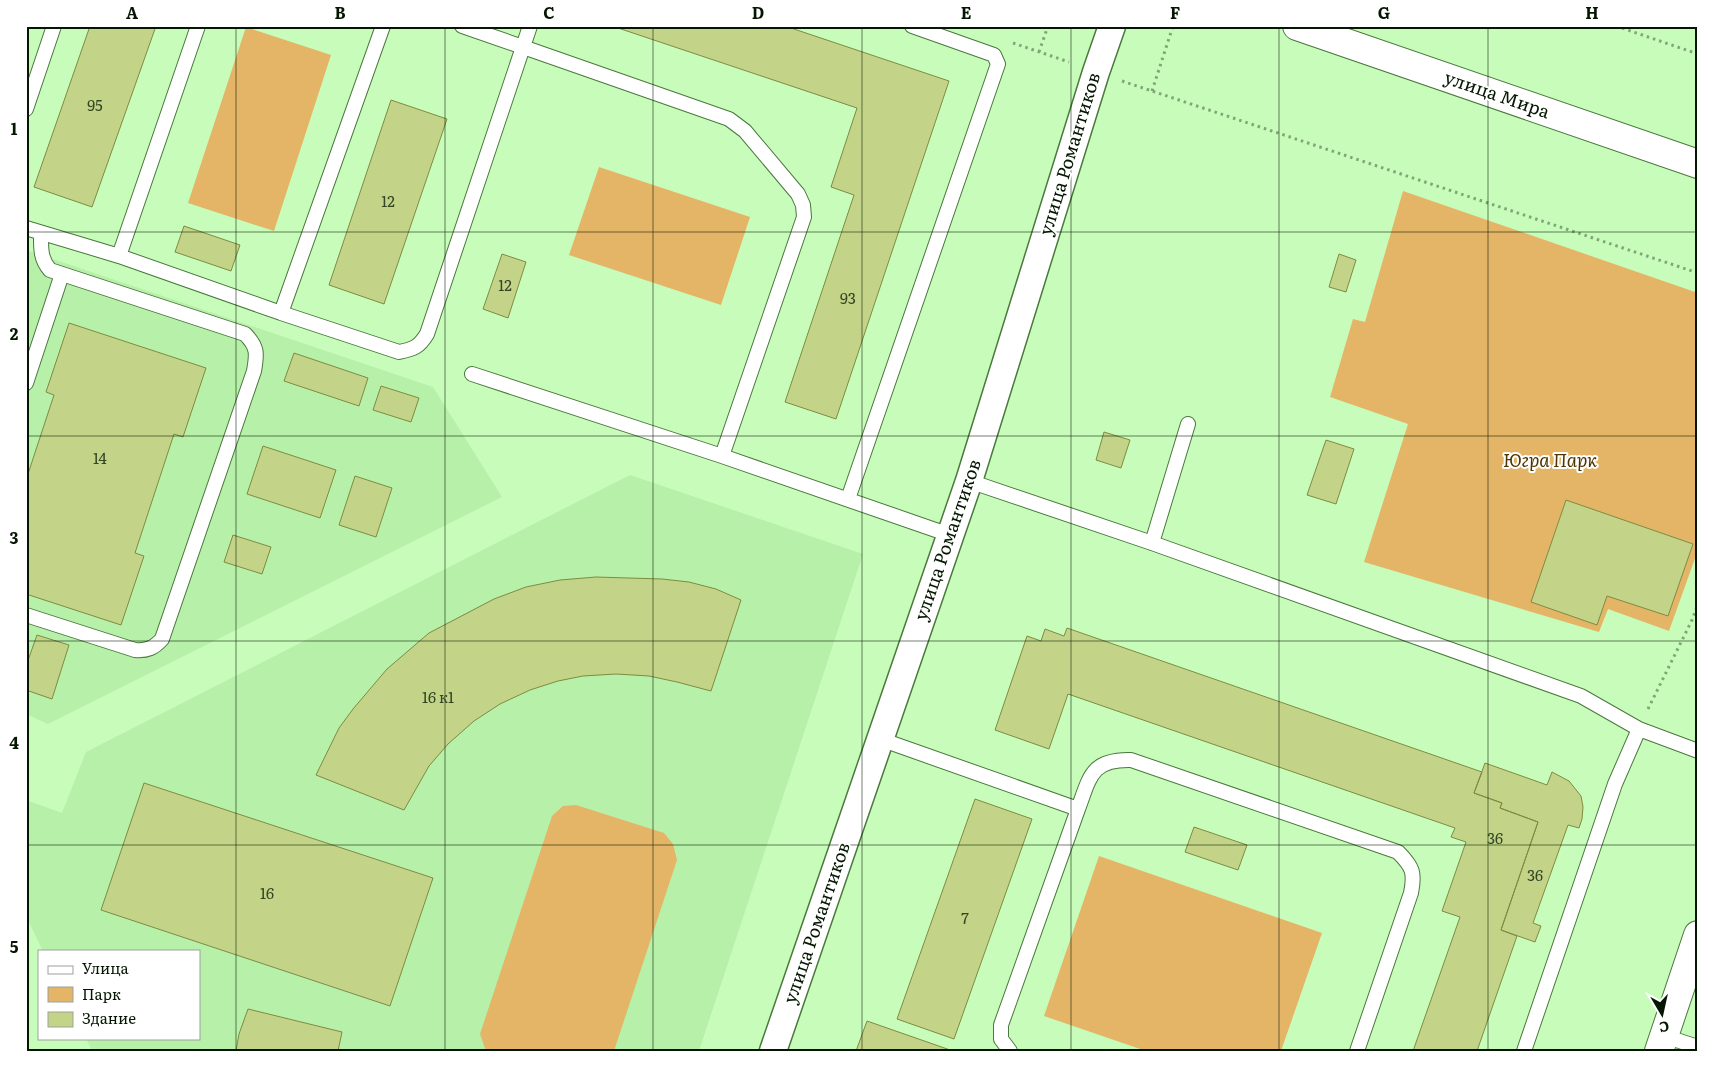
<svg xmlns="http://www.w3.org/2000/svg" width="1724" height="1077" viewBox="0 0 1724 1077" font-family="Literata,serif">
<style>
.built{fill:#b7f0a9}
.green{fill:#e4b566}
.building{fill:#c3d488;stroke:#7d8c41}
.lines{fill:none;stroke-linecap:round;stroke-linejoin:round}
.lane-casing{stroke:#4a783d;stroke-width:16}
.street-casing{stroke:#4a783d;stroke-width:29}
.primary-casing{stroke:#4a783d;stroke-width:30}
.path{stroke:#7fa675;stroke-width:3;stroke-dasharray:2.5 4;stroke-linecap:butt}
.lane{stroke:#fff;stroke-width:14}
.street{stroke:#fff;stroke-width:26}
.primary{stroke:#fff;stroke-width:28}
.grid{fill:none;stroke:#051702;stroke-width:1;stroke-opacity:0.55}
.labels{text-anchor:middle;stroke-width:4;stroke-linejoin:round;paint-order:stroke}
.number-label{font-size:15px;fill:#344624}
.street-label{font-size:18px;fill:#051702;stroke:#fff}
.park-label{font-size:18px;font-style:italic;fill:#4f3500;stroke:#fff}
.neatline{fill:none;stroke:#051702;stroke-width:2}
.grid-label{font-size:16px;text-anchor:middle;font-weight:bold;fill:#051702}
</style>
<rect width="100%" height="100%" fill="#c8fcba"/>
<path class="built" d="M 26,250 L 433,387 L 502,497 L 48,724 L 26,714 Z
M 630,475 L 863,554 L 699,1051 L 92,1051 L 86,1038 L 199,1038 L 199,951 L 43,951 L 26,916 L 26,800 L 62,813 L 86,752 Z"/>
<path class="green" d="M 246,27 L 331,55 L 274,231 L 188,203 Z
M 599,167 L 750,217 L 721,305 L 569,255 Z
M 1403,191 L 1698,293 L 1698,550 L 1669,631 L 1608,609 L 1599,632 L 1364,562 L 1408,424 L 1330,397 L 1353,319 L 1365,322 Z
M 576,805 L 664,833 L 673,844 L 677,860 L 614,1051 L 486,1051 L 480,1034 L 552,816 L 563,806 Z
M 1099,856 L 1322,933 L 1281,1051 L 1146,1051 L 1044,1016 Z"/>
<path class="building" d="M 90,26 L 156,26 L 92,207 L 34,187 Z
M 612,26 L 785,26 L 949,81 L 836,419 L 785,402 L 854,195 L 831,187 L 857,108 Z
M 391,100 L 447,119 L 384,304 L 329,285 Z
M 184,226 L 240,245 L 231,271 L 175,252 Z
M 502,254 L 526,262 L 508,318 L 483,309 Z
M 1339,254 L 1356,260 L 1346,292 L 1329,287 Z
M 69,323 L 206,368 L 183,437 L 174,434 L 135,553 L 144,556 L 121,625 L 26,594 L 26,480 L 54,395 L 46,392 Z
M 294,353 L 368,378 L 359,406 L 284,381 Z
M 381,386 L 419,398 L 411,422 L 373,410 Z
M 1104,432 L 1130,440 L 1121,468 L 1096,460 Z
M 1326,440 L 1354,449 L 1336,504 L 1307,495 Z
M 263,446 L 336,470 L 320,518 L 247,494 Z
M 355,476 L 392,488 L 376,537 L 339,525 Z
M 1566,500 L 1693,544 L 1668,616 L 1607,596 L 1597,625 L 1531,602 Z
M 233,535 L 271,547 L 262,574 L 224,562 Z
M 596,577 L 662,579 L 689,582 L 716,589 L 741,600 L 711,691 L 677,682 L 649,676 L 616,674 L 583,676 L 558,681 L 530,690 L 500,704 L 474,721 L 448,744 L 429,766 L 404,810 L 316,775 L 339,728 L 353,709 L 387,669 L 429,633 L 494,599 L 526,587 L 560,580 Z
M 1067,628 L 1482,772 L 1474,793 L 1502,803 L 1500,808 L 1538,822 L 1501,930 L 1517,936 L 1477,1051 L 1413,1051 L 1460,917 L 1442,911 L 1466,842 L 1451,837 L 1455,828 L 1068,694 L 1049,749 L 995,730 L 1027,636 L 1041,641 L 1045,629 L 1064,636 Z
M 37,635 L 69,645 L 52,699 L 26,690 L 26,666 Z
M 1485,763 L 1547,785 L 1552,772 L 1569,781 L 1581,796 L 1583,807 L 1582,819 L 1579,828 L 1568,825 L 1533,923 L 1541,926 L 1535,942 L 1501,930 L 1538,822 L 1500,808 L 1502,803 L 1474,793 Z
M 144,783 L 433,878 L 390,1006 L 101,910 Z
M 975,799 L 1032,819 L 954,1039 L 897,1019 Z
M 1194,827 L 1247,845 L 1238,870 L 1185,852 Z
M 248,1009 L 342,1032 L 338,1051 L 236,1051 L 239,1034 Z
M 867,1021 L 953,1051 L 856,1051 Z"/>
<g class="lines">
<defs>
<path id="lane" d="M 462,26 L 523,47 L 530,26
M 26,109 L 54,26
M 26,228 L 119,256 L 281,313 L 383,26
M 119,256 L 198,26
M 281,313 L 399,352 C 414,349 419,347 427,334 L 523,47 L 729,119 L 745,131 L 798,194 L 803,205 L 804,217 L 722,456
M 472,374 L 722,456 L 950,535
M 26,383 L 62,274
M 969,481 L 1152,543 L 1581,696 L 1639,729 L 1698,751
M 848,499 L 998,64 L 994,55 L 912,26
M 1152,543 L 1188,424
M 26,615 L 135,650 C 147,651 154,648 162,639 L 254,371 C 257,354 258,347 245,334 L 50,270 C 40,259 41,247 41,233
M 880,739 L 1078,809
M 1664,1036 L 1698,1047
M 1010,1051 L 1001,1039 L 1001,1025 L 1078,809 C 1090,777 1091,759 1131,760 L 1398,852 C 1413,867 1415,873 1411,893 L 1357,1051
M 1524,1051 L 1615,784 L 1639,729"/>
<path id="street" d="M 773,1051 L 969,481 L 1096,72 L 1112,26"/>
<path id="primary" d="M 1297,26 L 1698,164
M 1659,1051 L 1698,935"/>
</defs>
<use href="#lane" class="lane-casing"/>
<use href="#street" class="street-casing"/>
<use href="#primary" class="primary-casing"/>
<path class="path" d="M 1616,26 L 1698,54
M 1013,43 L 1069,62
M 1039,52 L 1048,26
M 1122,81 L 1698,273
M 1152,91 L 1173,26
M 1648,709 L 1692,620 L 1698,604"/>
<use href="#lane" class="lane"/>
<use href="#street" class="street"/>
<use href="#primary" class="primary"/>
</g>
<path class="grid" d="M 236,26 L 236,1051M 445,26 L 445,1051M 653,26 L 653,1051M 862,26 L 862,1051M 1071,26 L 1071,1051M 1279,26 L 1279,1051M 1488,26 L 1488,1051M 26,232 L 1698,232M 26,436 L 1698,436M 26,641 L 1698,641M 26,845 L 1698,845"/>
<g class="labels">
<g class="number-label">
<text x="95" y="111">95</text>
<text x="388" y="207">12</text>
<text x="505" y="291">12</text>
<text x="848" y="304">93</text>
<text x="100" y="464">14</text>
<text x="438" y="703">16 к1</text>
<text x="1495" y="844">36</text>
<text x="1535" y="881">36</text>
<text x="267" y="899">16</text>
<text x="965" y="924">7</text>
</g>
<g class="street-label">
<text transform="translate(1497 95) rotate(19)" y="6">улица Мира</text>
<text transform="translate(1070 154) rotate(-73)" y="6">улица Романтиков</text>
<text transform="translate(948 540) rotate(-71)" y="6">улица Романтиков</text>
<text transform="translate(817 923) rotate(-71)" y="6">улица Романтиков</text>
</g>
<g class="park-label">
<text x="1550" y="467">Югра Парк</text>
</g>
</g>
<rect width="1724" height="1077" fill="none" stroke="#ffffff" stroke-width="55"/>
<rect x="38" y="950" width="162" height="90" fill="#ffffff" stroke="#9ba29a"/>
<rect x="48" y="966" width="25" height="8" fill="#ffffff" stroke="#9ba29a"/>
<text x="82" y="974" font-size="15" fill="#051702">Улица</text>
<rect x="48" y="987" width="25" height="15" fill="#e4b566" stroke="#9ba29a"/>
<text x="82" y="1000" font-size="15" fill="#051702">Парк</text>
<rect x="48" y="1012" width="25" height="15" fill="#c3d488" stroke="#9ba29a"/>
<text x="82" y="1024" font-size="15" fill="#051702">Здание</text>
<g transform="translate(1662 1014) rotate(171)" stroke="#ffffff" stroke-width="4" paint-order="stroke">
<path d="M0-4L9 19L0 12L-9 19Z" fill="#051702"/>
<text y="-8" font-size="14" font-weight="bold" text-anchor="middle" fill="#051702">С</text>
</g>
<rect x="28" y="28" width="1668" height="1022" class="neatline"/>
<g class="grid-label">
<text x="132" y="19">A</text>
<text x="340" y="19">B</text>
<text x="549" y="19">C</text>
<text x="758" y="19">D</text>
<text x="966" y="19">E</text>
<text x="1175" y="19">F</text>
<text x="1384" y="19">G</text>
<text x="1592" y="19">H</text>
<text x="14" y="135">1</text>
<text x="14" y="340">2</text>
<text x="14" y="544">3</text>
<text x="14" y="749">4</text>
<text x="14" y="953">5</text>
</g>
</svg>
